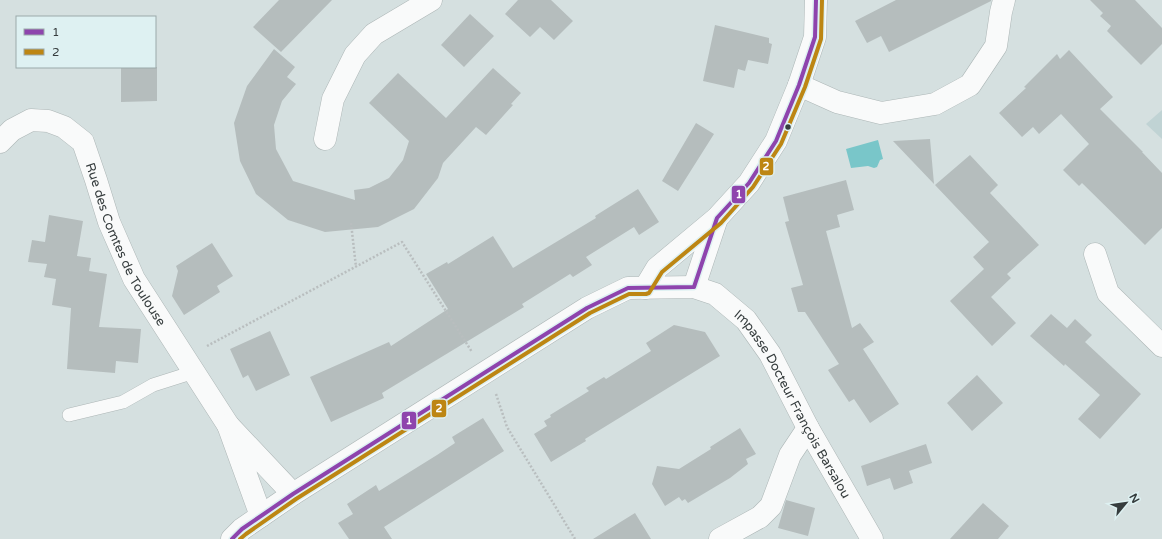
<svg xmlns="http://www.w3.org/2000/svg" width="1162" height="539" viewBox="0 0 1162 539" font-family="'Varela Round',sans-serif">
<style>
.built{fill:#c0d3d4}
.water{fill:#79c6c9}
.building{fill:#b5bdbd}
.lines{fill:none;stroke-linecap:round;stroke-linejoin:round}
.service-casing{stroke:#adb6b6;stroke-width:14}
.minor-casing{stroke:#adb6b6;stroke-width:23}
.path{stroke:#b9bebf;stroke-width:2.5;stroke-dasharray:2 2;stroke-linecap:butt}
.service{stroke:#f9fafa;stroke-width:13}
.minor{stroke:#f9fafa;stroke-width:22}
.bus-1-casing{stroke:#def1f2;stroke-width:7}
.bus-2-casing{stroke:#def1f2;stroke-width:7}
.bus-1{stroke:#8e44ad;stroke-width:4}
.bus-2{stroke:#bd8613;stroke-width:4}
.bus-dot{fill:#363d3e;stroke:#def1f2;stroke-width:1.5}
.labels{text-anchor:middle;stroke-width:3.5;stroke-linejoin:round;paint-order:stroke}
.street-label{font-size:13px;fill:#363d3e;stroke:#def1f2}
.line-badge{stroke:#def1f2;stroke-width:1.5}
.badge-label{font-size:11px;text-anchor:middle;font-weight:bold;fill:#fff}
</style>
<rect width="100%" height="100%" fill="#d5e0e0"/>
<path class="built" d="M 1162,110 L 1162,139 L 1146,124 Z"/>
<path class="water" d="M 878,140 L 883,159 L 880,160 L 877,167 L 874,168 L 868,166 L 851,168 L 846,149 Z"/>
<path class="building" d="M 279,0 L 332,0 L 281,52 L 253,27 Z
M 518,0 L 551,0 L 573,21 L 554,40 L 540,27 L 530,37 L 505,14 Z
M 896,0 L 991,0 L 991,1 L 889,52 L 881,36 L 867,43 L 855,21 Z
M 1090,0 L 1135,0 L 1162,28 L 1162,44 L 1141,65 L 1107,31 L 1111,26 L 1100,16 L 1103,13 Z
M 470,14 L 494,36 L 464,67 L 441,45 Z
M 715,25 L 769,38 L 769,43 L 772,44 L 768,64 L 748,60 L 745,71 L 738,69 L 734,88 L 703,81 Z
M 274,49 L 295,67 L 287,77 L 296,84 L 282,101 L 274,125 L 276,149 L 293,181 L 355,200 L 354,190 L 369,188 L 389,178 L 403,160 L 409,141 L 369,103 L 398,73 L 446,118 L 493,68 L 521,93 L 511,104 L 513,105 L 486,135 L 476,127 L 443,163 L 438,178 L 414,209 L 378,227 L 325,232 L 288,220 L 256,194 L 240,161 L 234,123 L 247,86 Z
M 1069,50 L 1113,97 L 1100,109 L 1143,152 L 1142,152 L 1162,173 L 1162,228 L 1145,245 L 1082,183 L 1079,186 L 1063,170 L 1089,144 L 1061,114 L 1039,134 L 1033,127 L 1022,137 L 999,113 L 1026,88 L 1024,87 L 1057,54 L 1060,59 Z
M 121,67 L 157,67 L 157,101 L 121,102 Z
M 696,123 L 714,134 L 678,191 L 662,181 Z
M 930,139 L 934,184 L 893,141 Z
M 970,155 L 998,185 L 990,193 L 1039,245 L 1007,274 L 1011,278 L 991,297 L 1016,323 L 992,346 L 950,301 L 984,269 L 973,257 L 989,242 L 935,185 Z
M 846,180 L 854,210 L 837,215 L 840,227 L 826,231 L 852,328 L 860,323 L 874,342 L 863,349 L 899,404 L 870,423 L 854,399 L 849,402 L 828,370 L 839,364 L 805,312 L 798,312 L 791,288 L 803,285 L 785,222 L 789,221 L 783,197 Z
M 638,189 L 659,222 L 639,235 L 634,227 L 586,257 L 592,265 L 573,277 L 570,274 L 522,304 L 524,307 L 382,393 L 384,398 L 331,422 L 310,377 L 389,342 L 391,346 L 448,309 L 426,274 L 447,262 L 448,264 L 493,236 L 513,268 L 596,218 L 595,216 Z
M 49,215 L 83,221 L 77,256 L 91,258 L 89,271 L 107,274 L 99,327 L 141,329 L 138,363 L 116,361 L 115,373 L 67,369 L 71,308 L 52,305 L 56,279 L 44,277 L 47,264 L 28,262 L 32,240 L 45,242 Z
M 212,243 L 233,276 L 217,286 L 220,292 L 184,315 L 172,296 L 178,271 L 176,266 Z
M 1051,314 L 1067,328 L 1075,319 L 1092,335 L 1085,342 L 1141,394 L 1100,439 L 1078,419 L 1100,395 L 1065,364 L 1064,366 L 1030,336 Z
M 674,325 L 705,332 L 720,356 L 585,439 L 586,441 L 551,462 L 534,434 L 547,426 L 544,421 L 551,417 L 550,415 L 589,391 L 586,388 L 604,377 L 606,379 L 651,351 L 646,343 Z
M 270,331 L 290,375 L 256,391 L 248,375 L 243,378 L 230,349 Z
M 977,375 L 1003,403 L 972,431 L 947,403 Z
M 483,418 L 504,451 L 384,527 L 392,539 L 349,539 L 338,523 L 353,514 L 347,504 L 376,485 L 379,491 L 437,455 L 455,443 L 452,437 Z
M 740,428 L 756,454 L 746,459 L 748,464 L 730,478 L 688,503 L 685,499 L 682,501 L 679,497 L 665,506 L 652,484 L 657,466 L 679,469 L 711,449 L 710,447 Z
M 926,444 L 932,463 L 909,471 L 913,483 L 894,490 L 890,478 L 867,486 L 861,466 Z
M 786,500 L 815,508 L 808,536 L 778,528 Z
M 983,503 L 1009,526 L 998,539 L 950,539 Z
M 635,513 L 651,539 L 593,539 Z"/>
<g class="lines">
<defs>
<path id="service" d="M 69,415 L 123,402 L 153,385 L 194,372"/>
<g id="minor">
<path d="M 799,85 L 837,102 L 881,113 L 935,104 L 970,85 L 996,46 L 1001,12 L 1004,0"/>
<path d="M 325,139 L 333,99 L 355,55 L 374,34 L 431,0"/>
<path id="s1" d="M 0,142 L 12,130 L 31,120 L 48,121 L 64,127 L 83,142 L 96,180 L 109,222 L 134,279 L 228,425"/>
<path d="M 1095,254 L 1108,293 L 1162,346"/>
<path d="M 694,287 L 717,218"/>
<path d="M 645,288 L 657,268 L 717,218 L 749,183 L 776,141 L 799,85 L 815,37 L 816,0"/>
<path d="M 261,516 L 228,425 L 293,494"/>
<path id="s2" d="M 232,539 L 242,529 L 293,494 L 587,308 L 628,288 L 694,287 L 715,294 L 746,320 L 770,354 L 808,428 L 872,539"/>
<path d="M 720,539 L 760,517 L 771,506 L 790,455 L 808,428"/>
</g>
</defs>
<use href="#service" class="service-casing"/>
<use href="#minor" class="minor-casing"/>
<path class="path" d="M 351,223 L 356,267
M 207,346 L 402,242 L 472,352
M 496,394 L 507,427 L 575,539"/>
<use href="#service" class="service"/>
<use href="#minor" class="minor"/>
<defs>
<path id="bus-1" d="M 232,539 L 242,529 L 293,494 L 587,308 L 628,288 L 694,287 L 717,218 L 749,183 L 776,141 L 799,85 L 815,37 L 816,0"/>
<path id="bus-2" d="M 240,539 L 246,534 L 296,499 L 590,313 L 629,294 L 646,294 L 649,293 L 662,272 L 721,223 L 753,187 L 781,144 L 805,87 L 821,39 L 822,0"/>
</defs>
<use href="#bus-1" class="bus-1-casing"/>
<use href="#bus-2" class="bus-2-casing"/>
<use href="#bus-1" class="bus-1"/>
<use href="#bus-2" class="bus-2"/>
</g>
<circle class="bus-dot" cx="788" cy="127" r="3.5"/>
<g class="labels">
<g class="street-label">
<text dy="5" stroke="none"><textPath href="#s1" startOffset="208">Rue des Comtes de Toulouse</textPath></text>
<text dy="5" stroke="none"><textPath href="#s2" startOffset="694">Impasse Docteur François Barsalou</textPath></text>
</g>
</g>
<g class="line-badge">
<rect x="759" y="157" width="15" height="19" rx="4" fill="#bd8613"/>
<rect x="731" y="185" width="15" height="19" rx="4" fill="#8e44ad"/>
<rect x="431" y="399" width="16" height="19" rx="4" fill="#bd8613"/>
<rect x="401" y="411" width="16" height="19" rx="4" fill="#8e44ad"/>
</g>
<g class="badge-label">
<text x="766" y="170">2</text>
<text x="739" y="198">1</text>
<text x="439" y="412">2</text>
<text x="409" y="424">1</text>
</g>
<rect x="16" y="16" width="140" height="52" fill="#def1f2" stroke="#9ba9aa"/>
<rect x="24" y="29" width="20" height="6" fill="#8e44ad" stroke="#9ba9aa"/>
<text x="52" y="36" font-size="12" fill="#363d3e">1</text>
<rect x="24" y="49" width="20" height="6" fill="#bd8613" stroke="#9ba9aa"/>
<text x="52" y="56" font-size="12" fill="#363d3e">2</text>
<g transform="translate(1126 503) rotate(61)" stroke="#def1f2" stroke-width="3" paint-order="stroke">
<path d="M0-3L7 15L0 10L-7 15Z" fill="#363d3e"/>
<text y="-6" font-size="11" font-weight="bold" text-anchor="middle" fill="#363d3e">N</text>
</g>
</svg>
